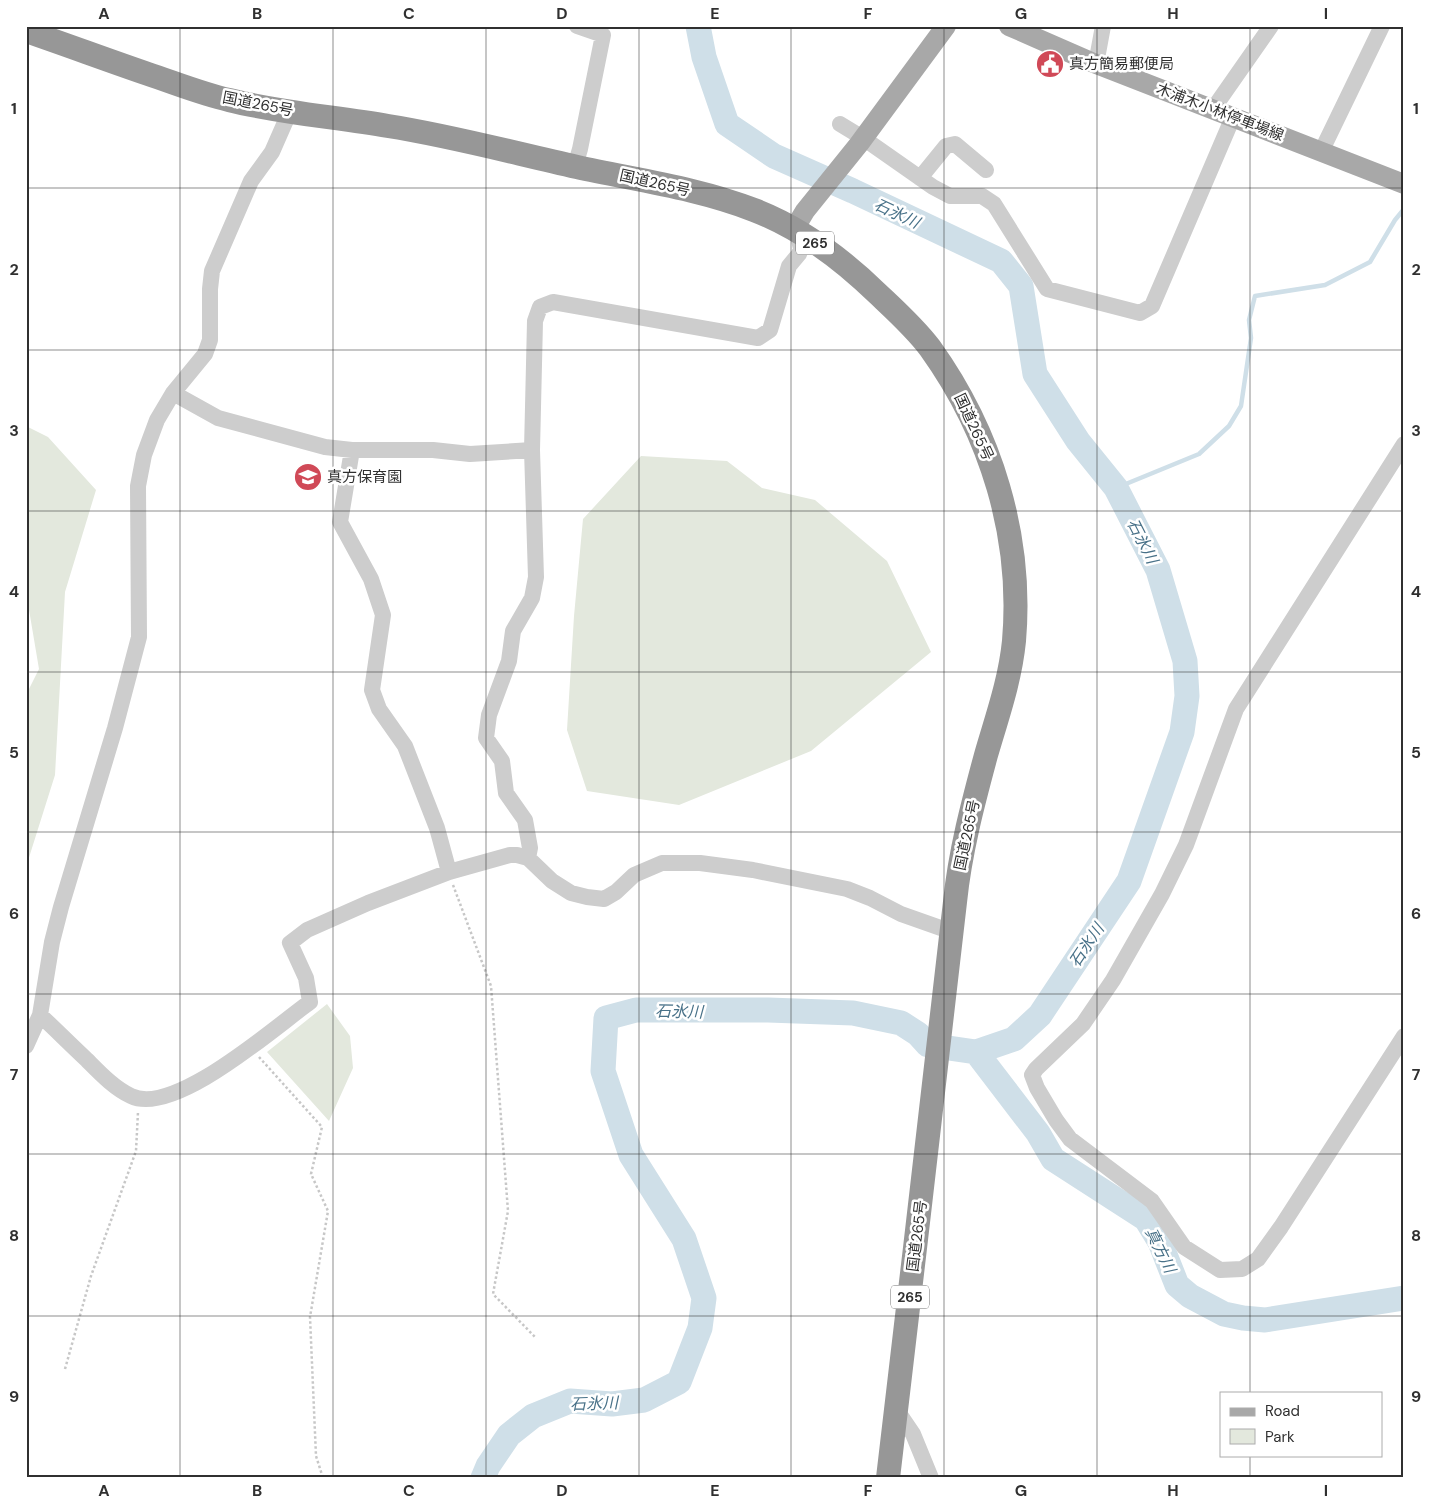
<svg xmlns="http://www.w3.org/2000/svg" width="1430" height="1504" viewBox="0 0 1430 1504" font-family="'DM Sans','Noto Sans JP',sans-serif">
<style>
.green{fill:#e3e8dd}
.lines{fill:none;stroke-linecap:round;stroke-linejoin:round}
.stream{stroke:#cfdfe8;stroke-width:4.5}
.river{stroke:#cfdfe8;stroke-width:25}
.path{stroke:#c7c7c7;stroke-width:2.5;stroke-dasharray:2.5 2.5;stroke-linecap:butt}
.minor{stroke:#cdcdcd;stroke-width:16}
.major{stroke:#a8a8a8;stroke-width:20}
.highway{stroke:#979797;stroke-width:24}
.grid{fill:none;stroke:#303030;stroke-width:1;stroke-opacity:0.55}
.labels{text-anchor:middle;stroke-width:5;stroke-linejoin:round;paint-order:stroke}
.shield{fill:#fff;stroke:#6e6e6e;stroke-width:1}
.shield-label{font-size:14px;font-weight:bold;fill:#303030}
.poi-label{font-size:15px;fill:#303030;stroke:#fff;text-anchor:start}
.street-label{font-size:15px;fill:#303030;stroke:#fff}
.water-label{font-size:16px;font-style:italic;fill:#487188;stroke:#fff}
.neatline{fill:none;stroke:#303030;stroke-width:2}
.grid-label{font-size:16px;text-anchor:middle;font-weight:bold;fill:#303030}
</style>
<rect width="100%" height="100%" fill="#fff"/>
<path class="green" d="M 26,426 L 48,437 L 96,490 L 65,592 L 55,775 L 26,867 L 26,695 L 39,669 L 26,592 Z
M 641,456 L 727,461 L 762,488 L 815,500 L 887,561 L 931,652 L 811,751 L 679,805 L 587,791 L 567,730 L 574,616 L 583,519 Z
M 327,1004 L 350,1036 L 353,1068 L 329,1121 L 267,1052 Z"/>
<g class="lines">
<path class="stream" d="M 1116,488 L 1199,454 L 1229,426 L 1241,406 L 1251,338 L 1249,320 L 1255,296 L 1325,285 L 1370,262 L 1395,220 L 1404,209"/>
<path class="river" d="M 976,1052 L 1038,1133 L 1053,1159 L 1146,1219 L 1160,1242 L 1177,1285 L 1190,1296 L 1224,1314 L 1243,1318 L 1265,1320 L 1404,1298
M 483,1478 L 488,1466 L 509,1435 L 533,1416 L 570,1401 L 612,1404 L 644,1400 L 679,1382 L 700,1328 L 704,1298 L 684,1239 L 631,1155 L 603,1071 L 606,1018 L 636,1010 L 768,1010 L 853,1013 L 901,1023 L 918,1034 L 928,1045 L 976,1052 L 1014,1039 L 1040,1015 L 1129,881 L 1182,732 L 1187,696 L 1185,661 L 1158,570 L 1116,488 L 1078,441 L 1035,374 L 1021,286 L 1001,261 L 853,191 L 774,156 L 727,124 L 704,57 L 698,26"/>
<path class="path" d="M 453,885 L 491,986 L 508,1211 L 493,1294 L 536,1338
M 259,1057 L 322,1127 L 311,1174 L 328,1211 L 310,1317 L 316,1456 L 323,1478
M 65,1369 L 91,1276 L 136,1151 L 138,1112"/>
<path class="minor" d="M 1096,64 L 1103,26
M 1213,109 L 1271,26
M 840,124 L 863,138 L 933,187 L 950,196 L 982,196 L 994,204 L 1047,289 L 1140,313 L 1152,306 L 1233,117
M 1321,152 L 1382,26
M 575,166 L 580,149 L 603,35 L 577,26
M 920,178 L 946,146 L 955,144 L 986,170
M 173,393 L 218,418 L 325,447 L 352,450 L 433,450 L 470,454 L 532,450
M 1404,444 L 1236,709 L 1186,845 L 1162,894 L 1113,980 L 1083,1024 L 1036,1069 L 1032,1075 L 1037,1088 L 1056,1120 L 1070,1139 L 1152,1201 L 1184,1247 L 1220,1270 L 1242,1269 L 1258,1259 L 1281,1227 L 1404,1036
M 352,450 L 340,522 L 371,579 L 383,615 L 372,690 L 379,709 L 405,746 L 437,828 L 449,872
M 528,858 L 530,848 L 525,820 L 506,793 L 502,761 L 486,738 L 489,715 L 509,661 L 513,631 L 532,598 L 536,577 L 532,450 L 535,321 L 540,307 L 553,302 L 758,338 L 770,330 L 789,266 L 799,254 L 801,249 L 797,230
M 40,1015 C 56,1030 71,1045 87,1060 C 100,1073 114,1088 131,1096 C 174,1117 275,1027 310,1002 L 306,978 L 290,943 L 307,930 L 368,903 L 449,872 L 510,855 L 517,855 L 528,858 L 552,881 L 571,893 L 587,897 L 604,899 L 616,892 L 634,875 L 662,863 L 700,863 L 753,870 L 847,889 L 870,898 L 901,914 L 952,932
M 26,1046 L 40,1015 L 52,942 L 61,907 L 115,728 L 139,637 L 138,486 L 144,455 L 157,420 L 173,393 L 205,354 L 210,340 L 210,289 L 212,271 L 251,181 L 272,152 L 290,111
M 896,1409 L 913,1434 L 931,1478"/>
<path class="major" d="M 1009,26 L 1091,62 L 1404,184
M 797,230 L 799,221 L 805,211 L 859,144 L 946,26"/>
<path class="highway" d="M 26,31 C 67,45 107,60 148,74 C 175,83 202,94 229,100 C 281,113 336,117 388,126 C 452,136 514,153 577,167 C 636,180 698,188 754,210 C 801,228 842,259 878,294 C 896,311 915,328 930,348 C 991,433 1023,536 1014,641 C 1010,681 997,717 986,755 C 973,803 960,852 955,902 C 934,1094 910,1286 888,1478"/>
</g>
<path class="grid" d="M 180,26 L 180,1478M 333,26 L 333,1478M 486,26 L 486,1478M 639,26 L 639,1478M 791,26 L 791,1478M 944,26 L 944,1478M 1097,26 L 1097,1478M 1250,26 L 1250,1393M 26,188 L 1404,188M 26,350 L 1404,350M 26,511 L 1404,511M 26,672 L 1404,672M 26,832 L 1404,832M 26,994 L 1404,994M 26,1154 L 1404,1154M 26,1316 L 1404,1316M 1250,1455 L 1250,1478"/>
<defs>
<symbol id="civic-disc" viewBox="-11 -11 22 22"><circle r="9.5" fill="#d04957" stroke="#fff"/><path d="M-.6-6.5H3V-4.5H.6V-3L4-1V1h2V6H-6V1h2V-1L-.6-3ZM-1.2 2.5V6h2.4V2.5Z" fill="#fff"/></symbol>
<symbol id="school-disc" viewBox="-11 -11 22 22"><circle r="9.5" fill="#d04957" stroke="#fff"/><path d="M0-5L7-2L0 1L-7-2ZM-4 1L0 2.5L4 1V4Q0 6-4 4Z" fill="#fff"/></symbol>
</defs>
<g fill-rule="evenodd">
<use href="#civic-disc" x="1034" y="48" width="32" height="32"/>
<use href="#school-disc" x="292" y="461" width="32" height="32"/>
</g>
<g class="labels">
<g class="shield">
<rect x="796" y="231.5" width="38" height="23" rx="4"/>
<rect x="891" y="1285.5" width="38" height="23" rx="4"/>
</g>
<g class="shield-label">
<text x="815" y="248">265</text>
<text x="910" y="1302">265</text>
</g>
<g class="poi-label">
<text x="1069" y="69">真方簡易郵便局</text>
<text x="327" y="482">真方保育園</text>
</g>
<g class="street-label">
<text transform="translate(258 104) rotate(11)" y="5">国道265号</text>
<text transform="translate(1220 112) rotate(21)" y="5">木浦木小林停車場線</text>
<text transform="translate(655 183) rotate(13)" y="5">国道265号</text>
<text transform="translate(974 427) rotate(65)" y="5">国道265号</text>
<text transform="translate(967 835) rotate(-78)" y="5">国道265号</text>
<text transform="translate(917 1236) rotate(-83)" y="5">国道265号</text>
</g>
<g class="water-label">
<text transform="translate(897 213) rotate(25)" y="6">石氷川</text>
<text transform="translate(1143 541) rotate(63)" y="6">石氷川</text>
<text transform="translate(1086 945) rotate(-56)" y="6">石氷川</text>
<text transform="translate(679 1011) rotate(1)" y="6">石氷川</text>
<text transform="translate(1161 1250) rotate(64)" y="6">真方川</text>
<text transform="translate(594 1403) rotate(-2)" y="6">石氷川</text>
</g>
</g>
<rect width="1430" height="1504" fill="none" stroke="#ffffff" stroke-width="55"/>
<rect x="1220" y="1392" width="162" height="65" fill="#ffffff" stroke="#acacac"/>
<rect x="1230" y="1408" width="25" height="8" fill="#a8a8a8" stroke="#acacac"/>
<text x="1265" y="1416" font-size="15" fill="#303030">Road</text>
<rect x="1230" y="1429" width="25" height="15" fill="#e3e8dd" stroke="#acacac"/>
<text x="1265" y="1442" font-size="15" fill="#303030">Park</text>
<rect x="28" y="28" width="1374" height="1448" class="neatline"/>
<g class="grid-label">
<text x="104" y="19">A</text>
<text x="257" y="19">B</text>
<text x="409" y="19">C</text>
<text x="562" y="19">D</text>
<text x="715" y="19">E</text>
<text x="868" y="19">F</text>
<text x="1021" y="19">G</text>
<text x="1173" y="19">H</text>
<text x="1326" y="19">I</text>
<text x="14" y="114">1</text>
<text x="1416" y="114">1</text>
<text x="14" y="275">2</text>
<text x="1416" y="275">2</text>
<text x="14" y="436">3</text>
<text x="1416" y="436">3</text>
<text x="14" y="597">4</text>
<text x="1416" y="597">4</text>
<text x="14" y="758">5</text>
<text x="1416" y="758">5</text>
<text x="14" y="919">6</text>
<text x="1416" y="919">6</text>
<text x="14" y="1080">7</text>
<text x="1416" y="1080">7</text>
<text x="14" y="1241">8</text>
<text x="1416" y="1241">8</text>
<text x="14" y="1402">9</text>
<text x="1416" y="1402">9</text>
<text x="104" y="1496">A</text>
<text x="257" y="1496">B</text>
<text x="409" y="1496">C</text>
<text x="562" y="1496">D</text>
<text x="715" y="1496">E</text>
<text x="868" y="1496">F</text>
<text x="1021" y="1496">G</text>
<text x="1173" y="1496">H</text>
<text x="1326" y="1496">I</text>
</g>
</svg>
